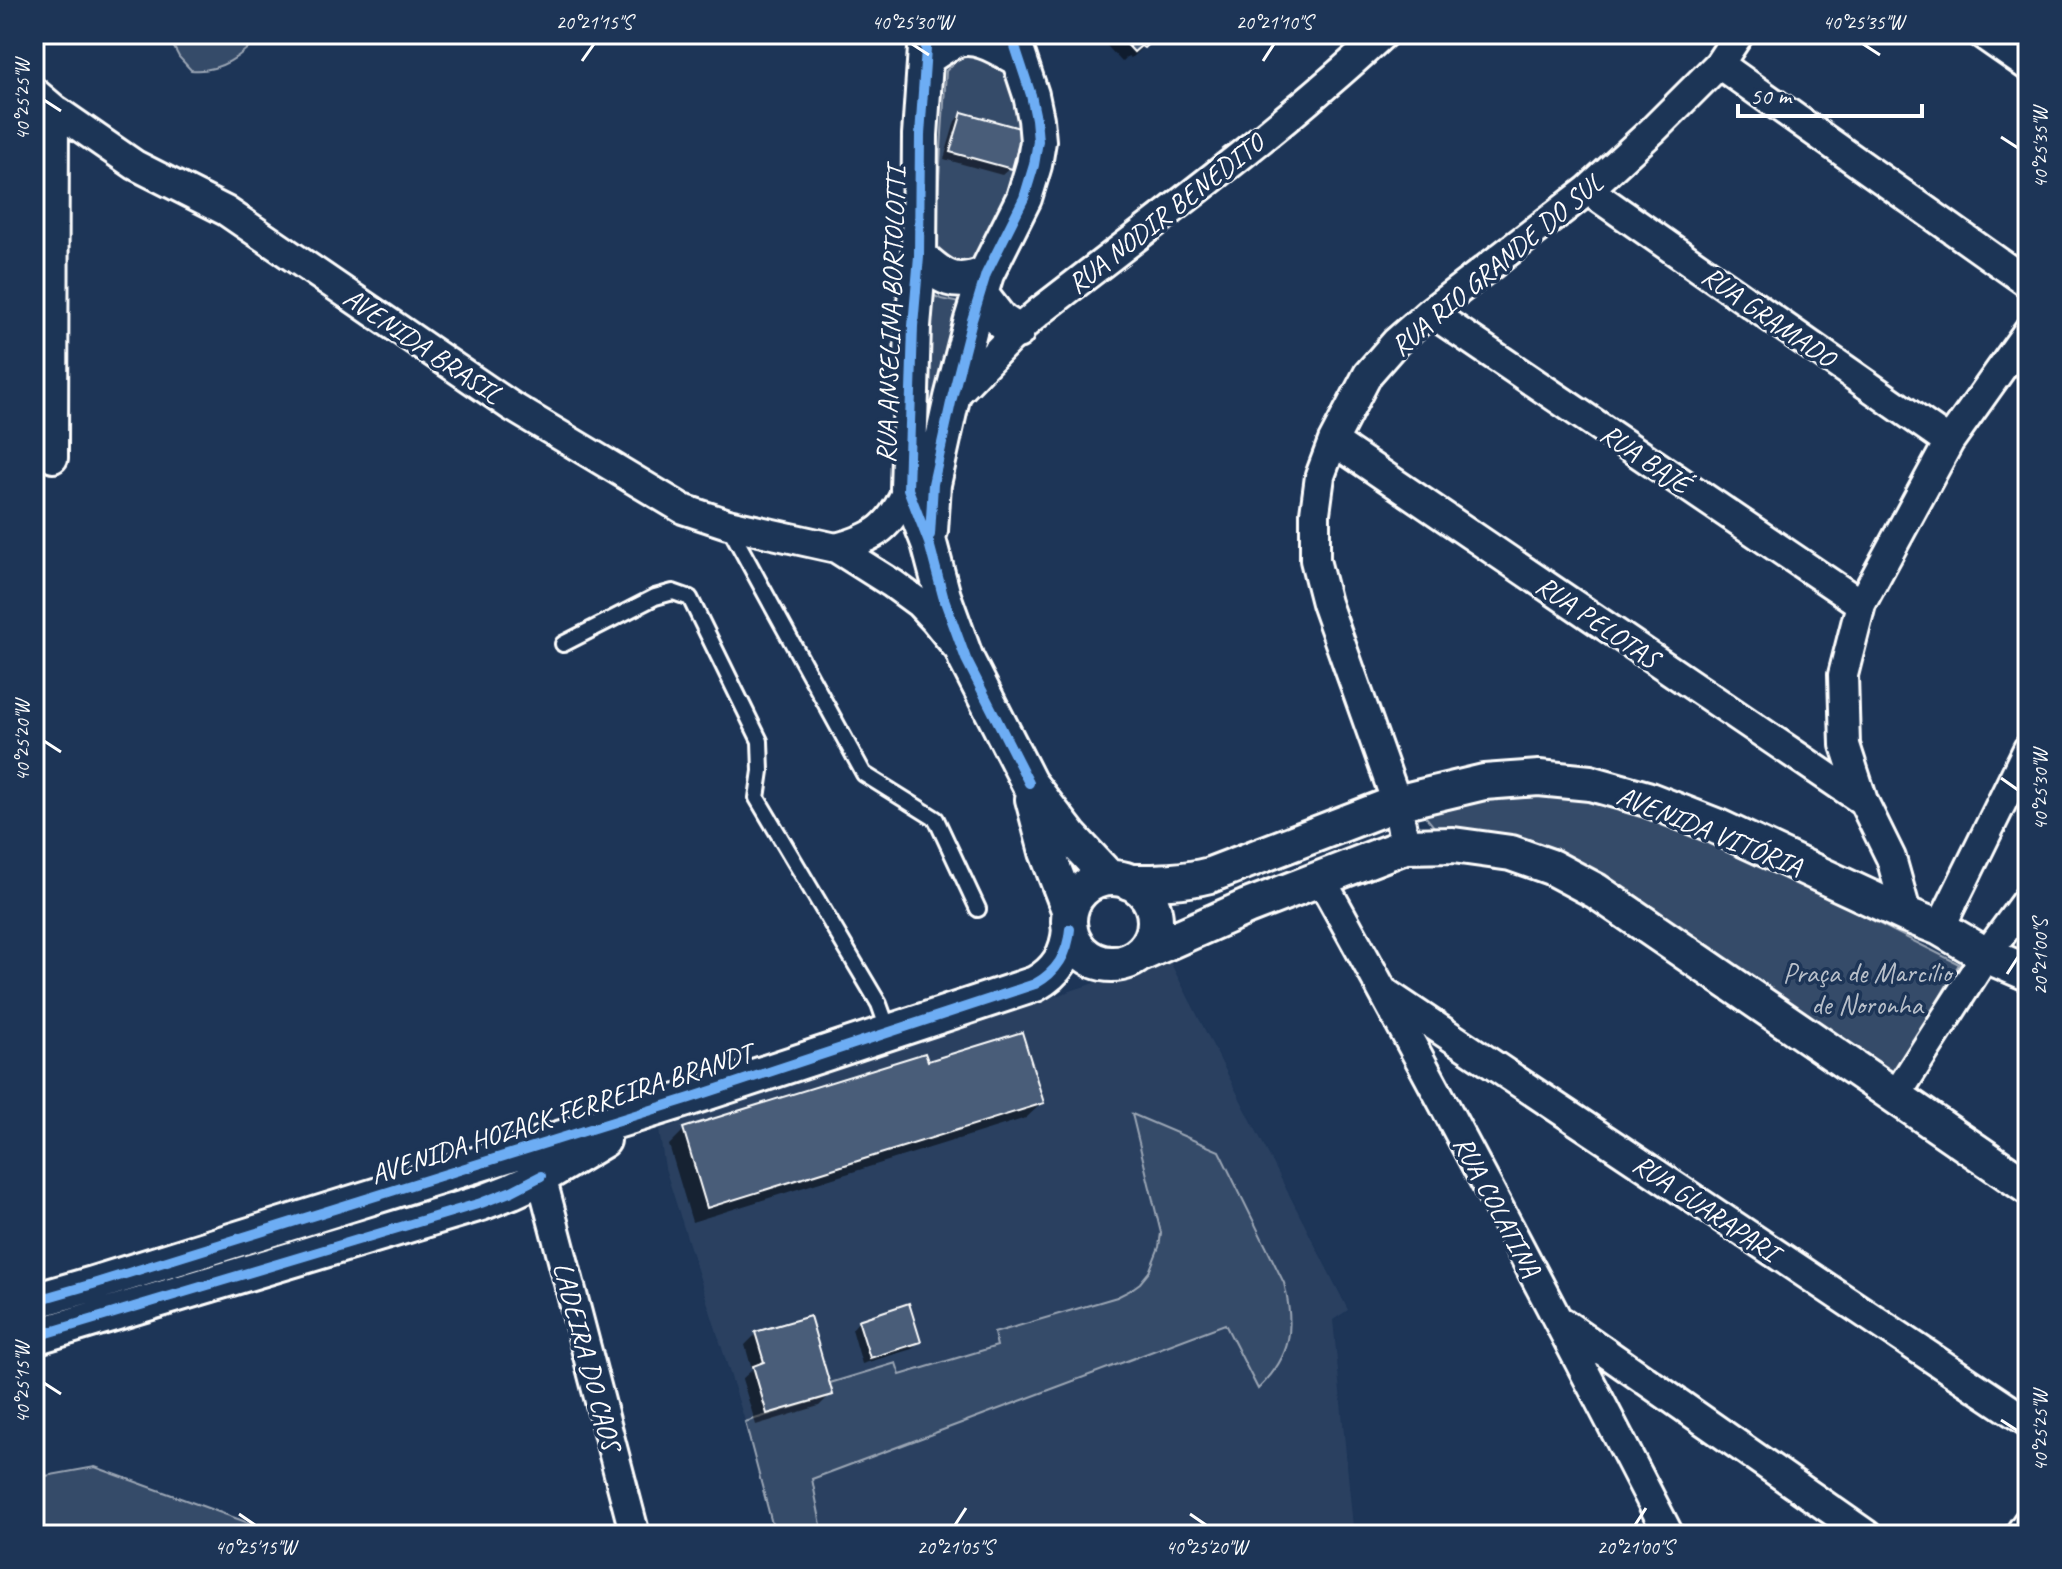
<svg xmlns="http://www.w3.org/2000/svg" width="2062" height="1569" viewBox="0 0 2062 1569" font-family="Caveat,sans-serif">
<style>
.built{fill:#2a4161}
.green{fill:#364b69;stroke:#9aa5b4;stroke-width:2}
.shadow{fill:#0007}
.building{fill:#4a5d79;stroke:#fff;stroke-width:2}
.lines{fill:none;stroke-linecap:round;stroke-linejoin:round}
.service-casing{stroke:#fff;stroke-width:20}
.minor-casing{stroke:#fff;stroke-width:34}
.tertiary-casing{stroke:#fff;stroke-width:40}
.service{stroke:#1d3557;stroke-width:14}
.minor{stroke:#1d3557;stroke-width:28}
.tertiary{stroke:#1d3557;stroke-width:34}
.cycleway-casing{stroke:#1d3557;stroke-width:15}
.cycleway{stroke:#6dadf4;stroke-width:10}
.ticks{fill:none;stroke:#fff;stroke-width:3}
.labels{text-anchor:middle;stroke-width:7;stroke-linejoin:round;paint-order:stroke}
.street-label{font-size:28px;fill:#fff;stroke:#1d3557}
.park-label{font-size:28px;fill:#b9c0ca;stroke:#1d3557}
.neatline{fill:none;stroke:#fff;stroke-width:3}
.ticks-label{font-size:20px;text-anchor:middle;fill:#fff}
</style>
<rect width="100%" height="100%" fill="#1d3557"/>
<filter id="ink" filterUnits="userSpaceOnUse"><feTurbulence type="fractalNoise" baseFrequency=".0125" numOctaves="2"/><feDisplacementMap in="SourceGraphic" scale="16" xChannelSelector="R" yChannelSelector="G"/><feConvolveMatrix kernelMatrix="1 2 1 2 8 2 1 2 1" color-interpolation-filters="sRGB"/></filter>
<g filter="url(#ink)">
<path class="built" d="M 1168,958 L 1348,1310 L 1333,1320 L 1353,1527 L 1347,1535 L 775,1535 L 745,1421 L 665,1168 L 659,1130 Z"/>
<path class="green" d="M 167,34 L 260,34 C 244,56 218,73 191,70 L 179,57 Z
M 991,50 L 1025,91 L 1020,179 L 974,270 L 934,258 L 946,71 L 961,56 Z
M 929,293 L 941,299 L 964,304 L 926,424 Z
M 1482,792 L 1591,795 L 1709,838 L 1959,964 L 1890,1084 L 1629,894 L 1439,833 L 1416,805 Z
M 1132,1114 L 1219,1151 L 1284,1283 C 1295,1328 1292,1356 1258,1389 L 1225,1324 L 812,1479 L 823,1535 L 775,1535 L 745,1422 L 833,1395 L 830,1383 L 896,1363 L 900,1375 L 997,1346 L 994,1333 L 1117,1297 L 1129,1291 L 1140,1283 L 1149,1272 L 1159,1247 L 1161,1233 Z
M 95,1467 L 282,1535 L 34,1535 L 34,1478 Z"/>
<path class="shadow" d="M 1096,34 L 1156,34 L 1131,58 L 1128,56 L 1122,62 Z
M 962,114 L 1010,168 L 1002,175 L 944,159 L 955,121 Z
M 926,1063 L 1042,1103 L 1026,1118 L 692,1222 L 669,1145 L 684,1130 Z
M 859,1321 L 919,1341 L 912,1349 L 862,1364 L 852,1329 Z
M 756,1334 L 831,1394 L 819,1406 L 756,1425 L 742,1379 L 752,1370 L 745,1345 Z"/>
<path class="building" d="M 1117,34 L 1159,34 L 1144,48 L 1141,46 L 1134,52 Z
M 962,112 L 1023,129 L 1012,169 L 950,152 Z
M 1022,1032 L 1044,1103 L 707,1208 L 683,1128 L 925,1053 L 928,1061 Z
M 909,1303 L 921,1342 L 870,1358 L 858,1320 Z
M 810,1316 L 833,1395 L 767,1414 L 753,1366 L 764,1362 L 755,1332 Z"/>
<g class="lines">
<defs>
<path id="service" d="M 728,525 L 864,774 L 936,819 L 978,909
M 563,644 L 655,597 L 673,592 L 690,598 L 760,741 L 761,771 L 757,798 L 879,1004 L 889,1032"/>
<path id="minor" d="M 1982,34 L 2028,66
M 1719,64 L 2028,283
M 34,92 L 54,109 L 135,165 L 226,211 L 511,406 L 683,509 L 728,524 L 836,548 L 893,584 L 919,603 L 935,620 L 956,646
M 1588,190 L 1949,442
M 1430,312 L 1861,604
M 952,398 L 1017,331 L 1039,312 C 1155,222 1275,134 1383,34
M 1333,441 L 1863,801
M 53,458 L 54,109
M 836,548 C 877,537 890,527 908,489
M 1405,846 L 1397,803 L 1326,603 L 1315,560 L 1315,513 L 1320,476 L 1333,441 L 1368,374 L 1396,342 L 1430,312 L 1588,190 L 1653,130 L 1719,64 L 1739,34
M 1321,879 C 1442,1096 1556,1315 1669,1535
M 1907,915 L 1891,858 L 1863,801 L 1845,745 L 1843,675 L 1861,604 L 1949,442 L 2028,331
M 1940,928 L 2028,749
M 1384,992 L 2028,1422
M 1895,1097 L 1986,955 L 2028,898
M 541,1176 L 635,1535
M 1562,1322 L 1867,1535
M 2019,1535 L 2028,1522"/>
<path id="tertiary" d="M 927,34 L 920,135 L 919,256 L 913,326 L 908,489 L 929,543 L 943,596 L 966,659 L 1029,783 L 1070,836 L 1109,878
M 926,58 C 935,52 944,45 953,41 C 975,31 1001,49 1019,59
M 919,256 C 943,278 954,287 986,274
M 980,294 L 1000,320 L 1017,331
M 930,531 L 933,484 L 952,398 L 972,320 L 986,274 L 1024,198 L 1034,165 L 1038,141 L 1036,119 L 1031,95 L 1011,34
M 1033,799 L 1047,852 L 1070,912
M1069 921a43 43 0 1 1 86 0a43 43 0 1 1-86 0Z
M 1129,882 C 1157,882 1183,882 1210,875 L 1397,803 L 1417,798 L 1484,782 L 1539,778 L 1590,783 L 1647,799 L 1716,826 L 1907,915 L 1940,928 L 1986,955 L 2028,973
M 1141,954 L 1247,907 L 1405,846 L 1453,845 L 1511,853 L 1551,867 L 1596,891 L 2028,1187
M 34,1301 L 93,1284 L 690,1098 L 1035,984 C 1057,972 1068,954 1070,929
M 34,1337 L 481,1203 L 512,1191 L 536,1180 L 603,1140"/>
</defs>
<use href="#service" class="service-casing"/>
<use href="#minor" class="minor-casing"/>
<use href="#tertiary" class="tertiary-casing"/>
<use href="#service" class="service"/>
<use href="#minor" class="minor"/>
<use href="#tertiary" class="tertiary"/>
<defs>
<path id="cycleway" d="M 927,34 L 920,135 L 919,256 L 913,326 L 908,489 L 929,543 L 943,596 L 966,659 L 1029,783
M 930,535 L 933,484 L 952,398 L 972,320 L 986,274 L 1024,198 L 1034,165 L 1038,141 L 1036,119 L 1031,95 L 1011,34
M 34,1301 L 93,1284 L 690,1098 L 1035,984 C 1057,972 1068,954 1070,929
M 34,1337 L 481,1203 L 512,1191 L 541,1176"/>
</defs>
<use href="#cycleway" class="cycleway-casing"/>
<use href="#cycleway" class="cycleway"/>
</g>
</g>
<path class="ticks" d="M 912,44 L 929,55M 1863,44 L 1880,55M 582,61 L 594,44M 1263,61 L 1274,44M 44,100 L 61,111M 2001,137 L 2018,148M 44,741 L 61,752M 2001,778 L 2018,790M 2007,974 L 2018,957M 44,1383 L 61,1394M 2001,1420 L 2018,1431M 239,1514 L 255,1525M 1190,1514 L 1206,1525M 955,1525 L 966,1508M 1635,1525 L 1646,1508"/>
<g class="labels">
<g class="street-label">
<text transform="translate(1165 213) rotate(-38)" y="10">RUA NODIR BENEDITO</text>
<text transform="translate(1496 264) rotate(-40)" y="10">RUA RIO GRANDE DO SUL</text>
<text transform="translate(890 315) rotate(-88)" y="10">RUA ANSELINA BORTOLOTTI</text>
<text transform="translate(1769 316) rotate(35)" y="10">RUA GRAMADO</text>
<text transform="translate(423 345) rotate(34)" y="10">AVENIDA BRASIL</text>
<text transform="translate(1646 458) rotate(34)" y="10">RUA BAJÉ</text>
<text transform="translate(1598 621) rotate(34)" y="10">RUA PELOTAS</text>
<text transform="translate(1710 830) rotate(22)" y="10">AVENIDA VITÓRIA</text>
<text transform="translate(561 1113) rotate(-18)" y="10">AVENIDA HOZACK FERREIRA BRANDT</text>
<text transform="translate(1498 1206) rotate(62)" y="10">RUA COLATINA</text>
<text transform="translate(1706 1207) rotate(34)" y="10">RUA GUARAPARI</text>
<text transform="translate(588 1356) rotate(75)" y="10">LADEIRA DO CAOS</text>
</g>
<g class="park-label">
<text x="1867" y="982">Praça de Marcílio<tspan x="1867" dy="32">de Noronha</tspan></text>
</g>
</g>
<rect width="2062" height="1569" fill="none" stroke="#1d3557" stroke-width="88"/>
<path d="M1738 104v12h184v-12" fill="none" stroke="#ffffff" stroke-width="4"/>
<text x="1750" y="104" font-size="24" fill="#ffffff" stroke="#1d3557" stroke-width="6" paint-order="stroke">50 m</text>
<rect x="44" y="44" width="1974" height="1481" class="neatline"/>
<g class="ticks-label">
<text x="594" y="29">20°21'15"S</text>
<text x="912" y="29">40°25'30"W</text>
<text x="1274" y="29">20°21'10"S</text>
<text x="1863" y="29">40°25'35"W</text>
<text transform="translate(22 100) rotate(-90)" y="7">40°25'25"W</text>
<text transform="translate(2040 148) rotate(-90)" y="7">40°25'35"W</text>
<text transform="translate(22 741) rotate(-90)" y="7">40°25'20"W</text>
<text transform="translate(2040 790) rotate(-90)" y="7">40°25'30"W</text>
<text transform="translate(2040 957) rotate(-90)" y="7">20°21'00"S</text>
<text transform="translate(22 1383) rotate(-90)" y="7">40°25'15"W</text>
<text transform="translate(2040 1431) rotate(-90)" y="7">40°25'25"W</text>
<text x="255" y="1554">40°25'15"W</text>
<text x="955" y="1554">20°21'05"S</text>
<text x="1206" y="1554">40°25'20"W</text>
<text x="1635" y="1554">20°21'00"S</text>
</g>
</svg>
